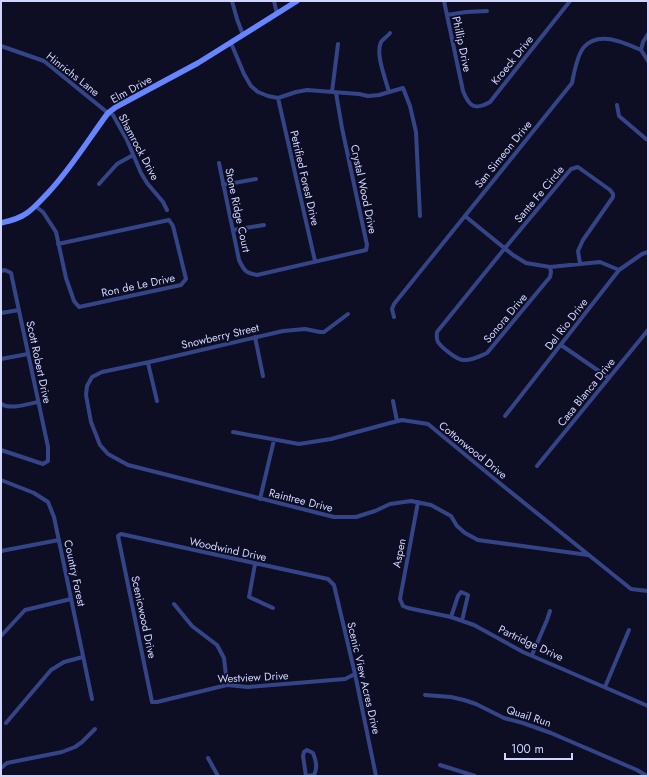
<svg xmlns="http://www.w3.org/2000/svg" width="649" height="777" viewBox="0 0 649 777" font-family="Jost,sans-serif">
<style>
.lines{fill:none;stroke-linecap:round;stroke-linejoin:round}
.street{stroke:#354486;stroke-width:4}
.secondary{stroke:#6785ff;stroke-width:5.5}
.labels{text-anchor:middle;stroke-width:3.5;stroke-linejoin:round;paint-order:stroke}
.street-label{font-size:11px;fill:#d0d5ff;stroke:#0d0e24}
</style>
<rect width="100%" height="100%" fill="#0d0e24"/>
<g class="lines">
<path class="street" d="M 232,1 L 237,19 L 243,35
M 274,1 L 277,14
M 444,1 L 463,91 C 469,106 474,111 490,102 L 570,1
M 447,15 L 466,12 L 487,11
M 231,43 L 244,74 L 251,86 L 258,92 L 268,96 L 278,98 L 296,92 L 307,90 L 359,94 L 368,96 L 379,95 L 403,88 L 410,106 L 416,132 L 420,216
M 1,46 L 44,61 L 108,113 L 113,115 L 127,140 L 141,173 L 147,183 L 163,202 L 167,210
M 641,50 L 643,42 L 648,34
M 641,50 L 648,61
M 332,92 L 338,44
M 389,92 C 386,80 375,54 381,42 C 383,39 388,36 390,33
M 278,98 L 315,261
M 617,105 L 619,116 L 646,139 L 648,140
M 219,163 L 239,260 C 244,270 245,273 257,275 L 366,250 L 367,245 L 342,128 L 336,93
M 99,184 L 117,164 L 133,155
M 223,185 L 256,179
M 35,206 L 43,212 L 56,232 L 66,278 L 74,301 L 79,307 L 181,285 L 186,279 L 173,226 L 169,220 L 58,244
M 465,216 L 513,255 L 526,263 L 550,267 L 600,262 L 619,270
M 233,230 L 264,225
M 550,267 L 551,272 L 550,277 L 487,353 C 480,356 472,361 463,360 C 457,360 441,347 438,342 C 436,339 437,336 437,332 L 505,248 L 571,169 L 578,167 L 610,190 L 613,194 L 613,197 L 583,240 L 578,251 L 580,264
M 1,271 L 5,270 L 11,273 L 48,447 L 48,461 L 43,464 L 1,450
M 1,313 L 19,310
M 348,314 L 324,332 L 320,332 L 305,329 L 283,331 L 154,361 L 102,372 L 92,377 L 87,386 L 86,395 L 91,422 L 100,445 L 108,454 L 128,465 L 334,517 L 356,517 L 375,511 L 390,504 L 411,501 L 431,505 L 451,516 L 457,526 L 465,533 L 478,540 L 588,555
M 394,317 L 392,309 L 394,304 L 572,83 C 574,73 577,55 584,47 C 599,30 625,43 641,50
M 255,337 L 263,376
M 561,345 L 609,378
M 1,359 L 28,354
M 148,363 L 157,401
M 393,401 L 397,421
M 1,404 C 11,410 27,404 38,402
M 505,416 L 619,270 L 642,254 L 648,252
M 233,432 L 299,444 L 331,439 L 390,423 L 402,420 L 428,424 L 502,485 L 631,589 L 648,591
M 537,466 L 648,330
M 1,480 L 34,493 L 48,502 L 54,517 L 92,699
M 260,499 L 274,440
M 418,502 L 400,599 L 403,606 L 408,608 L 451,617 L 474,625 L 523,652 L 648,706
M 1,551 L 59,540
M 255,564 L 249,597 L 273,608
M 174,604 L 192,626 L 217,645 L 224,658 L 227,685
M 451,617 L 458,596 L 461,592 L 466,594 L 468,595 L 462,621
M 1,636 L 25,610 L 71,599
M 532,655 L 547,620 L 550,611
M 355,674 L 345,679 L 248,687 L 227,685 L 157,702 L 152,702 L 118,536 L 121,534 L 328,579 L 334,585 L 355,674 L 376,776
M 605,687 L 629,630
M 425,695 L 451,697 L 464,700 L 476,704 L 504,718 L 523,723 L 551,733 L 637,770 L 647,776
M 6,723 L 51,670 L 64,662 L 83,657
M 208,758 L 218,776
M 440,765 L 475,776
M 1,768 L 7,763 L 62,752 L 75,747 L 82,742 L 95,729
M 306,776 L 303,756 L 304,752 L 307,750 L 313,753 C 316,760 318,768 314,775 L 307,776"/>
<path class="secondary" d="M 1,223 C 10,221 19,219 27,213 C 34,208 40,201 47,194 C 70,170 88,140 108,113 L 116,107 L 198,63 L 297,1"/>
</g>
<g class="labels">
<g class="street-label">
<text transform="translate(462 44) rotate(78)" y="4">Phillip Drive</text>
<text transform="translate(512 60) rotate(-51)" y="4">Kroeck Drive</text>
<text transform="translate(73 74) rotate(38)" y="4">Hinrichs Lane</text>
<text transform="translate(131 89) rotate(-29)" y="4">Elm Drive</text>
<text transform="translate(139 147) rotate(62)" y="4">Shamrock Drive</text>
<text transform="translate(503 154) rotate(-51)" y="4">San Simeon Drive</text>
<text transform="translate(305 178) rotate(77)" y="4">Petrified Forest Drive</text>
<text transform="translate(364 189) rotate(78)" y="4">Crystal Wood Drive</text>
<text transform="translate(539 194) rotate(-50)" y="4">Sante Fe Circle</text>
<text transform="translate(238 210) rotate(78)" y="4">Stone Ridge Court</text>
<text transform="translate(138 285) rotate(-12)" y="4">Ron de Le Drive</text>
<text transform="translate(505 318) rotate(-50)" y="4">Sonora Drive</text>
<text transform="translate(566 324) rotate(-52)" y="4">Del Rio Drive</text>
<text transform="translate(220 336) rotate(-13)" y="4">Snowberry Street</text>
<text transform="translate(39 362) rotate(78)" y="4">Scott Robert Drive</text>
<text transform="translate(586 392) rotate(-51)" y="4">Casa Blanca Drive</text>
<text transform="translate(473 450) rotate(39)" y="4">Cottonwood Drive</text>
<text transform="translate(301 500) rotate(14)" y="4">Raintree Drive</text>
<text transform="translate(228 549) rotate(12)" y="4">Woodwind Drive</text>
<text transform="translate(399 553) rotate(-79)" y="4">Aspen</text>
<text transform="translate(75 573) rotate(78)" y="4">Country Forest</text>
<text transform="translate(144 617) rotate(78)" y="4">Scenicwood Drive</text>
<text transform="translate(531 643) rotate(25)" y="4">Partridge Drive</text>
<text transform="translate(253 677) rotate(-3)" y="4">Westview Drive</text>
<text transform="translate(364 678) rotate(77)" y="4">Scenic View Acres Drive</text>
<text transform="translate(529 716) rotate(18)" y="4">Quail Run</text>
</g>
</g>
<rect width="649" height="777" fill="none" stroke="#d0d5ff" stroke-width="4"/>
<path d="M505 753v6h67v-6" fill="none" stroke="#d0d5ff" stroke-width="2"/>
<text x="511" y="753" font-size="12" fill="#d0d5ff" stroke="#0d0e24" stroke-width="3" paint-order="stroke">100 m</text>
</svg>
